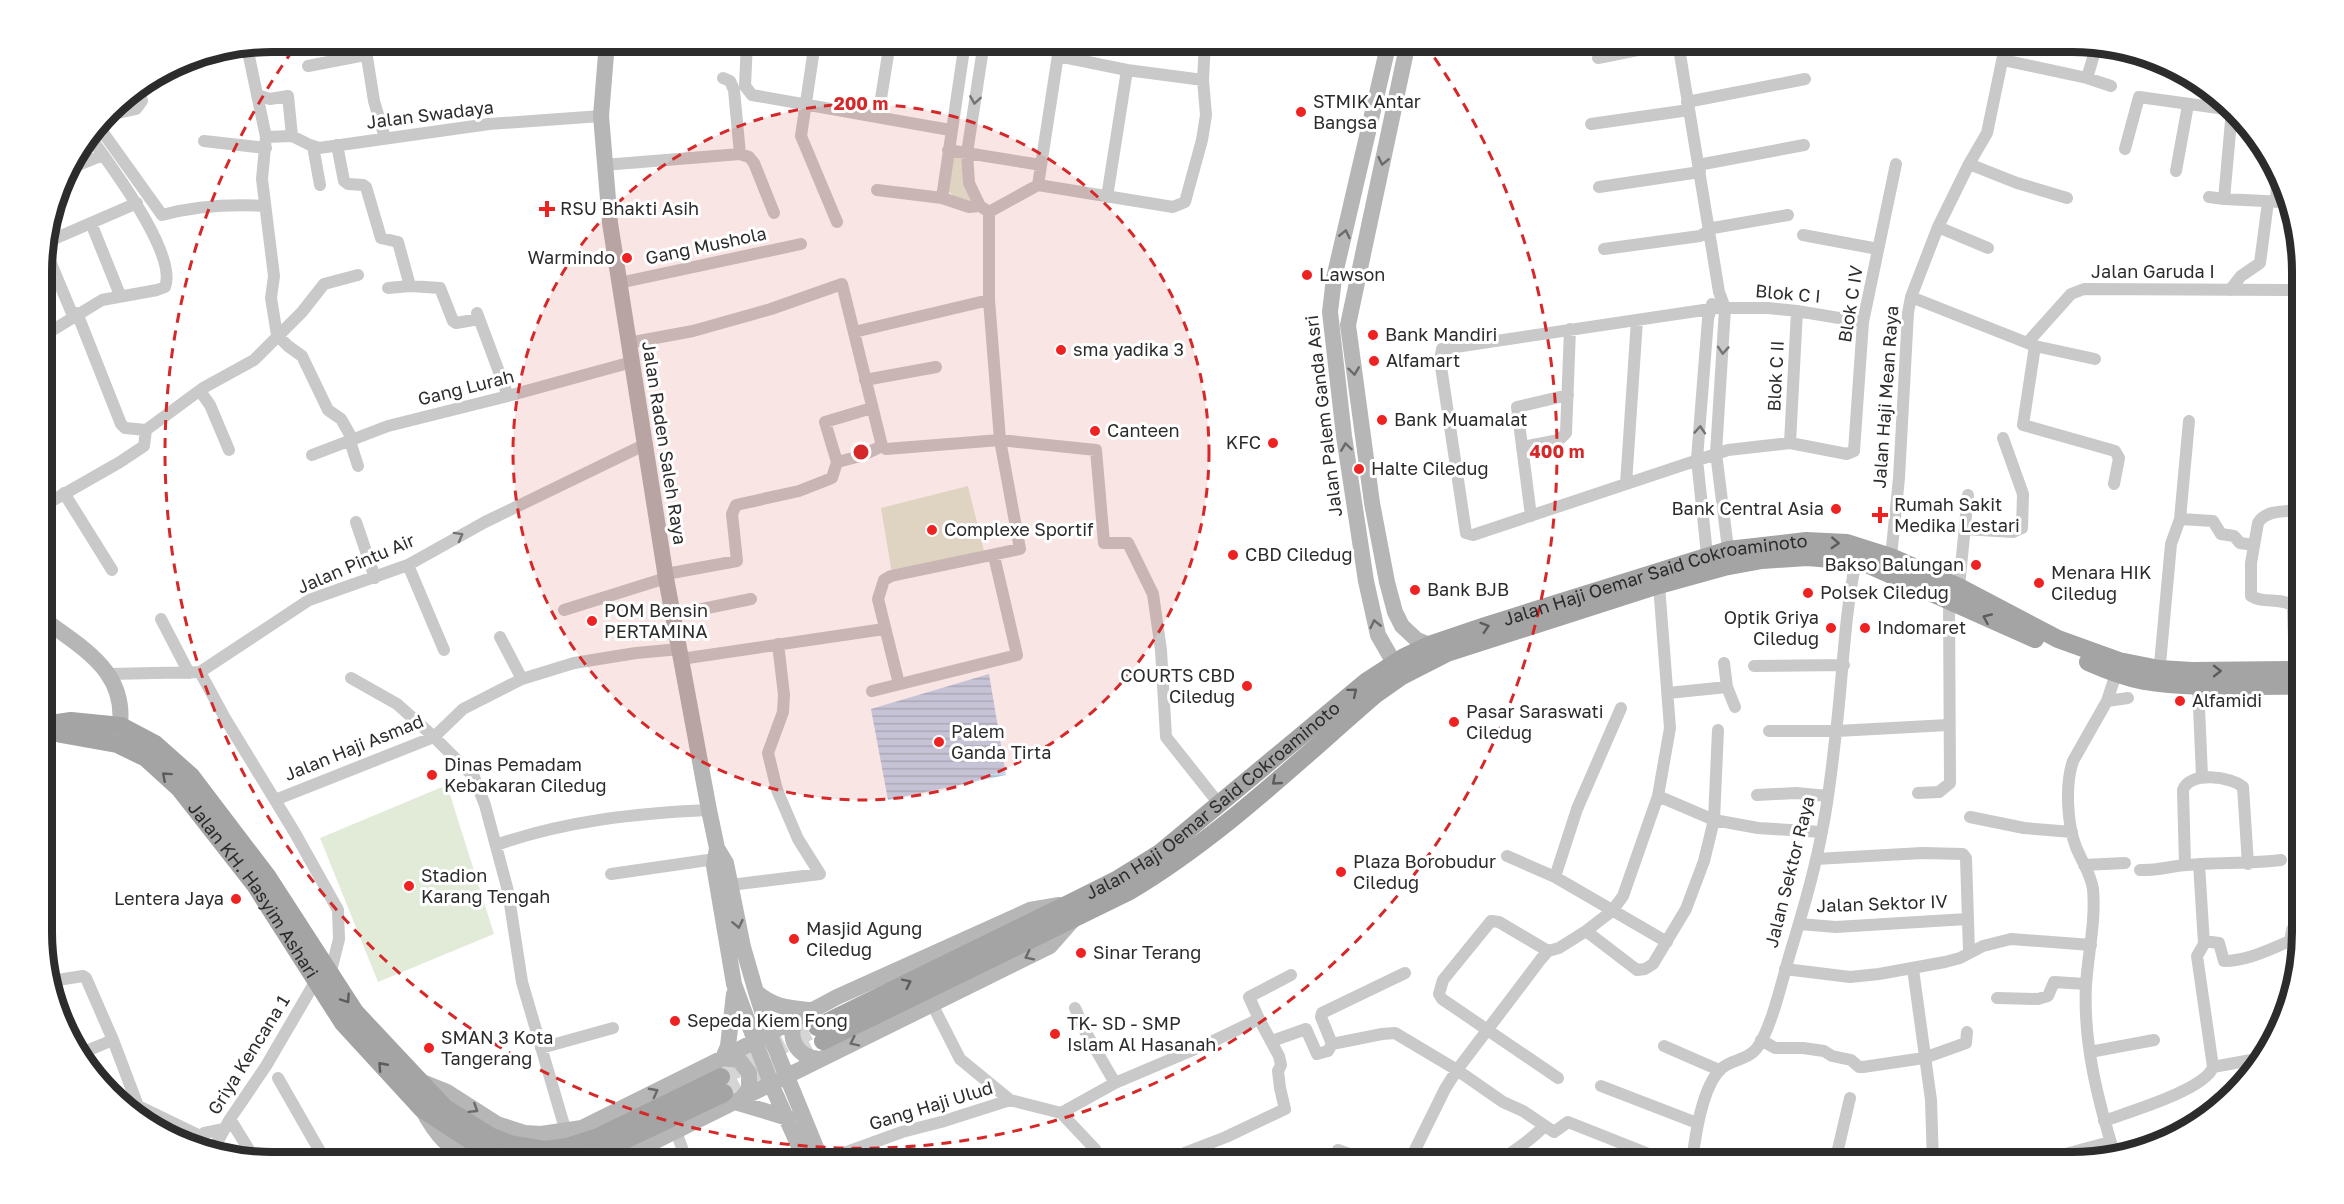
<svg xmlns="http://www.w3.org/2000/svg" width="2344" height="1204" viewBox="0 0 2344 1204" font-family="'Golos Text',sans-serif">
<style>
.green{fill:#e1ebd8}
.water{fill:url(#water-rules)}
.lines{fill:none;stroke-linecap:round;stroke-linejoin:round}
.primary-tunnel{stroke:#d5d5d5;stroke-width:18;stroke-dasharray:18 9;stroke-linecap:butt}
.street{stroke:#c9c9c9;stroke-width:12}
.secondary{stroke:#b6b6b6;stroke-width:16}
.primary{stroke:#a4a4a4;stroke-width:18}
.oneway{stroke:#737373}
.oneway2{stroke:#6a6a6a}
.oneway3{stroke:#5c5c5c}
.ring{fill:none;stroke:#d62828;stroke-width:3;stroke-dasharray:10 8}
.poi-dot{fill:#ef2222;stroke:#fff;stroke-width:2}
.labels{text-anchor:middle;stroke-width:6;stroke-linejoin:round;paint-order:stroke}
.poi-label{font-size:18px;fill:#2c2c2c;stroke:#fff;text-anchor:start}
.street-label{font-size:18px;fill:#2c2c2c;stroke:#fff}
.rim{fill:none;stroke:#2c2c2c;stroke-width:8}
.centre{fill:#d62828;stroke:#fff;stroke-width:3}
.ring-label{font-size:18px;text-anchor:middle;font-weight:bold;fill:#d62828;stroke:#fff;stroke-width:6;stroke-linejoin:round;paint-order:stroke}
</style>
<defs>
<pattern id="water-rules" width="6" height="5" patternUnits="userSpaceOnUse" patternTransform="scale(1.5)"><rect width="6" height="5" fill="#c3d9ed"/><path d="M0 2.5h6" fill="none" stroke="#a8bacb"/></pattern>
</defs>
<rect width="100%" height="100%" fill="#fff"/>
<path class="green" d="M 949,152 L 966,154 L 976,202 L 959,201 L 945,188 Z
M 968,486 L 984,551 L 892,574 L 881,508 Z
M 447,785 L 494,934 L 378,982 L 320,838 Z"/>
<path class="water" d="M 989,674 L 1006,775 L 888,800 L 871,709 Z"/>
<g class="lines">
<path class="primary-tunnel" d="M 721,1077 L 817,1027
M 724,1093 L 823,1041"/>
<path class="street" d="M 747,42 L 745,86 L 752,95 L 950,130
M 815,42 L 801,136 L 837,222
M 1678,42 L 1719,292 L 1725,308 L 1716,453 L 1729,557
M 1979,42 L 2005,47
M 2005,44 L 2028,48
M 247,47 L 266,137 L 262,179 L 274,276 L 271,298 L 277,335 L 288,346 L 302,356 L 328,410 L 341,419 L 353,440
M 1058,56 L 1127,70 L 1203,80
M 1598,58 L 1678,42
M 2003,60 L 2087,78 L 2111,86
M 308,66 L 365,55 L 367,57 L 374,101 L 385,138
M 2087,78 L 2096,48
M 257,95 L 270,99 L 288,96 L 292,136
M 1687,102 L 1805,79
M 109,115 L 136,109 L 142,101 L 139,88
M 878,117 L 890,42
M 1591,124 L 1689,110
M 99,127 L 162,215 C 196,206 230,204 265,206
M 266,137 L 292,136 L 310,145 L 319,148 L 489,124 L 601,116
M 204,141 L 266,148
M 337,145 L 344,181 L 348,184 L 363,185 L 366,187 L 381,238 L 398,242 L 410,286 L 440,288 L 453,321 L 456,323 L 479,319
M 313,146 L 320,185
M 2125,149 L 2139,97 L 2233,110
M 948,150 L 1041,165
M 740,154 L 749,157 L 754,163 L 774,213
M 1969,164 L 2017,183 L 2067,198
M 604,165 L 740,154 L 734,90 L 730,81 L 723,78
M 1698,165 L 1804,145
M 66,170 L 103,155
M 2176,171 L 2188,105
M 1038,185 L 1173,207 L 1185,202 L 1202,140 L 1206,115 L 1203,80 L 1205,42
M 1038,185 L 1060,42
M 1599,187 L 1700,172
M 877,190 L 942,198
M 1107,197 L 1127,70
M 2209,197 L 2224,199 L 2285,202
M 2224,199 L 2232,110
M 2276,202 L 2277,181
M 980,206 L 969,183 L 967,153 L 984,42
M 989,212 L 1038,185
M 91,223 L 120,295
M 1938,227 L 1988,248
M 1803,235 L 1878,249
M 47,242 L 137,203
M 45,249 L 73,316
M 1604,249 L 1700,236 L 1713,228 L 1788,215
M 619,283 L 801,244
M 388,288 L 410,286
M 2230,290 L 2241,276 L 2260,263 L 2268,202
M 1911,297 L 2035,346 L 2095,359
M 77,313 L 121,424 L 125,428 L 146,430
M 477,313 L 508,396
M 1863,322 L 1797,311 L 1768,308 L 1717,308 L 1442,349 L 1440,360 L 1466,533 L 1473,535 L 1728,450 L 1790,443 L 1847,454 L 1854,451 L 1863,322 L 1896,164
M 854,332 L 989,300
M 43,336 L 102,300 L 157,290 L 165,287 C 178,254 110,165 91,138
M 2028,342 L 2071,294 L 2084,289 L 2300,290
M 628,343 L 693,331 L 771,309 L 842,284 L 882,446
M 2035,346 L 2023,425 L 2115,451 L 2119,458 L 2114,484
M 43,356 L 46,363 L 43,369
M 865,380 L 936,367
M 200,391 L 210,405 L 229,450
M 350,441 L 358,466
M 1790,443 L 1797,311
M 1522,447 L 1559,440 L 1566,433 L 1570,329
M 312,455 L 388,426 L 508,396 L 632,362
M 837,462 L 825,422 L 872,408
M 1626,484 L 1637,320
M 64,493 L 112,570
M 43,506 L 120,462 L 144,446 L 146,430 L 203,388 L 254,360 L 302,312 L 324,284 L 358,275
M 1531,516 L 1517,407 L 1568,395
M 2180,519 L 2213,521 L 2221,534 L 2234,536 L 2240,543 L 2254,545
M 356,522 L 375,578
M 1965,529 L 2013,532 L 2022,528 L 2023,494 L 2003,438
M 1891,557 L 1899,478 L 1908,313 L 1911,297 L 1938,227 L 1969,164 L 1987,133 L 2006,42
M 1708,564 L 1697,459 L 1708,319 L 1712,304
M 408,565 L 444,650
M 666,574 L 737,561 L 732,514 L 736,505 L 799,491 L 832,478 L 837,462 L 861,456 L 882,446 L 886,449 L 1000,440 L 1096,450 L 1104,543 L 1128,543 L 1153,594 L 1161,650 L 1166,737 L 1220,805
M 1959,587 L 1968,495
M 564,610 L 666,578
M 673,615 L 751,599
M 161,619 L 189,673
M 500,637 L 522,679
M 681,659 L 884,629
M 1724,663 L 1727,687 L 1735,707
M 1754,666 L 1844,665
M 2295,670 L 2293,606 C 2281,597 2263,604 2251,596 L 2251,563 L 2258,523 C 2266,509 2286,512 2301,510
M 200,672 L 226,720 L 295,833 L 338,910 L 339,939 L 330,975
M 110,674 L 200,672 L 309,600 L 408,565 L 485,522 L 646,444
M 2159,675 L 2171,544 L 2180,519 L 2189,421
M 351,678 L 397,704 L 434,737 L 474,777 L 485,805 L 508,891 L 522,982 L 566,1132
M 899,684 L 878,599 L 884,580 L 891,576 L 1020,549 L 1000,440 L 989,300 L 989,212 L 980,206 L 969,207 L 942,198 L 965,42
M 2198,684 L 2202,776
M 872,691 L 1017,655 L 994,556
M 1668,693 L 1727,687
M 2107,701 L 2128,698
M 1769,731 L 1837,731 L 1948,725
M 1918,793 L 1939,792 L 1950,783 L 1949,601
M 1757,795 L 1796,793 L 1828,796
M 1658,796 L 1714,820 L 1758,828 L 1822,832
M 275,800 L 434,737 L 463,709 L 522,679 L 574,663 L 636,653 L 680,649
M 1970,817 L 2024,828 L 2072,832
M 496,845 C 565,821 636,813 709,810
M 1507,856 L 1555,877 L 1667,942
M 1816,859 L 1922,853 L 1963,854 L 1966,858 L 1969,952
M 2084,865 L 2125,863
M 2185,865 L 2183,790 C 2189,771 2231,776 2243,787 L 2248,864
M 2140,870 C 2156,871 2171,866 2187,865 C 2218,862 2249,864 2281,860
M 611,874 L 715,859
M 1555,877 L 1577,809 L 1621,708
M 730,885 L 820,874 L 798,839 L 777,790 L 768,753 L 783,712 L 784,695 L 778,644
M 1799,924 L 1836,927 L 1967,919
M 1586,931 L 1637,970 L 1645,969 L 1653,964 L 1686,909 L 1704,861 L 1714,820 L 1718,730
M 2204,941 L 2219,943 L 2224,961 C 2247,961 2268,950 2290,941 L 2292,930 L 2302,928
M 1548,951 L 1499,922 L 1491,921 L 1443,980 L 1439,994 L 1442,999 L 1558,1078
M 1785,969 L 1850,977 L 1879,974 L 1945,962 L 1960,958 L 1983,946 L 2011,939 L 2091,945
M 1913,969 L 1931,1100 L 1933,1162
M 1405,973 L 1322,1013 L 1321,1017 L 1332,1044 L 1382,1034 L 1395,1033 L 1457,1070 L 1503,1102 L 1523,1111 L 1554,1132 L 1568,1122 L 1669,1162
M 51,981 L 83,976 L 86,978 L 113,1040 L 138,1106
M 1997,998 L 2038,999 L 2048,996 L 2054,982 L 2086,984
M 932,1004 L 960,1059 L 1010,1100
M 1075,1008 L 1085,1031 L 1115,1083
M 1761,1040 L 1775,1048 L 1803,1048 L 1824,1051 L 1832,1056 L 1851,1060 L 1859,1067 L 1863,1067 L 1924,1058 L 1966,1043 L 1967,1032
M 1272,1041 L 1306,1029 L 1317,1054 L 1328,1051 L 1332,1044
M 1664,1046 L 1719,1070
M 541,1048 L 613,1028
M 2090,1052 L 2154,1040
M 79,1054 L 113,1040
M 2213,1067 L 2262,1058
M 278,1078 L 326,1162
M 1601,1086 L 1697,1123
M 121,1105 L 138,1106 L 200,1136
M 1061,1113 L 1115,1083 L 1207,1044 L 1259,1019 L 1249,997 L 1291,975
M 230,1119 L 254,1158
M 2104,1121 C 2128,1112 2205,1090 2213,1067 L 2197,956 L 2204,944 L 2199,864
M 676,1131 L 687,1162
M 194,1144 L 204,1133 L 224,1129
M 214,1148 L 230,1119 L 266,1066 L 315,982
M 1338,1150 L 1371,1162
M 2115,1156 C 2098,1101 2083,1043 2086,985 C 2088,953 2096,921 2093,889 C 2091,874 2081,860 2076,847 C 2067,824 2065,784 2073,761 L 2107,701 L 2118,668
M 822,1161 L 902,1132 L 941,1122 L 1010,1100 L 1061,1113 L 1095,1149 L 1100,1162
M 1161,1162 L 1226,1137 L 1285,1109 L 1280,1088 L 1278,1071 L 1281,1065 L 1279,1056 L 1259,1019
M 1409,1162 L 1445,1089 L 1457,1070 L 1541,959 L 1548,951 L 1559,948 L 1586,931 L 1612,911 L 1623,896 L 1658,796 L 1670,728 L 1659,585
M 1499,1162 C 1514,1150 1532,1140 1544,1126
M 1692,1162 C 1695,1137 1702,1085 1722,1068 C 1733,1059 1748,1060 1757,1048 C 1772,1028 1783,976 1791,950 C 1803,911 1815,871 1822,831 C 1829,798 1832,765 1836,732 C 1843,675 1844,617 1856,561
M 1835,1162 L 1850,1098
M 2053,1162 L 2058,1156 L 2110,1142"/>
<path class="secondary" d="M 607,42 L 601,116 L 610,223 L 666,578 L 709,810 L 717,848 L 726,863 L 743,947 L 756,992 L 769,1033 L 822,1162
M 1389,42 L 1334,278 L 1330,312 L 1344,436 L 1366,581 L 1378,635 L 1401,675
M 1408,42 L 1348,325 L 1372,503 L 1387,582 L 1395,612 L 1402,626 L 1417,640 L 1429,645
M 43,619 C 87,651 132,675 118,737
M 717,848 L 714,866 L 734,984 L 771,1084 L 806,1162
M 756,992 C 773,1007 788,1008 810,1010
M 734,994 L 728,1046 L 723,1058 L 739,1060 L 749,1073 L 749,1089 L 742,1098
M 798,1017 C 785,1036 796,1057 819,1059
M 422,1082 L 447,1092 L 497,1124 L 525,1133 L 541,1134 L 582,1128 L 723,1058 L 837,997 L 1030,910 L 1059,905
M 735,1102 L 788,1118
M 422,1109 C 437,1137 448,1148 476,1162
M 613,1162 L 1050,946 L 1072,921"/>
<g class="primary">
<path d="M 2088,662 C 2106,670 2124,677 2144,681 C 2191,689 2253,685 2301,686"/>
<path d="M 44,725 L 71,721 L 121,726 L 155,744 L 191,776 L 267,876 L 355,1012 L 445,1108 L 490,1136 L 510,1144 L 545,1150 L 567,1147 L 598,1137 L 721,1077"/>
<path id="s1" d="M 44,728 L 61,734 L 117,744 L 146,758 L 179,788 L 255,885 L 343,1023 L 422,1109 L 485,1150 L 510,1160 L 527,1162"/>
<path id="s2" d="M 817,1027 L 1072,902 L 1118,879 L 1160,853 L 1367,681 L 1404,657 L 1429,645 L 1485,626 L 1728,550 L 1806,541 L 1847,543 L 1891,557 L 1959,587 L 2058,639 L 2119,661 L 2159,669 L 2192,671 L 2301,670"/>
<path d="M 823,1041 L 1128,892 C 1219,838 1295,764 1375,695 L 1402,676 L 1447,653 L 1659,585 L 1724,567 L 1762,560 L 1807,557 L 1856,561 L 1869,565 L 2035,639"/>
<path d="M 565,1162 L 597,1153 L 724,1093"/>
</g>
</g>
<defs><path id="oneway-chevron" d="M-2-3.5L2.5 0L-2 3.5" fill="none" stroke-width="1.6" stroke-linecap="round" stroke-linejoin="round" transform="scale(1.5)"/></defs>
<g class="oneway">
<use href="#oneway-chevron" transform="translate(975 100) rotate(99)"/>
<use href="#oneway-chevron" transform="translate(1723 350) rotate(94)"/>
<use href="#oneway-chevron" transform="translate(1700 430) rotate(-86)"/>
<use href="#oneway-chevron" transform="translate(459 536) rotate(-29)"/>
</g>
<g class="oneway2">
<use href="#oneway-chevron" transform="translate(1383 161) rotate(102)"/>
<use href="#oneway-chevron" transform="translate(1345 234) rotate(-77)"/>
<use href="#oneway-chevron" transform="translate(1354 371) rotate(83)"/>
<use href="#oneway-chevron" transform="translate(1346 447) rotate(-98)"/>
<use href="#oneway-chevron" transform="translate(1375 624) rotate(-103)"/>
<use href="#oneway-chevron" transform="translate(738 924) rotate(78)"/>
<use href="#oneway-chevron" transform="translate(1029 956) rotate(154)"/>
<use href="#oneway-chevron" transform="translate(854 1042) rotate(154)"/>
<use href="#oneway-chevron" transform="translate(654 1092) rotate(-28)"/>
<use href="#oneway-chevron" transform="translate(474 1109) rotate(32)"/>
</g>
<g class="oneway3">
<use href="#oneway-chevron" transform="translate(1835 543) rotate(3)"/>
<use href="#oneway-chevron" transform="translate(1987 618) rotate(-156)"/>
<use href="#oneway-chevron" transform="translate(1485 627) rotate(-18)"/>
<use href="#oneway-chevron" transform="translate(2217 671)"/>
<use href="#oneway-chevron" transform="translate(1353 692) rotate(-40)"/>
<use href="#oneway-chevron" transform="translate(166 776) rotate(-138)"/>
<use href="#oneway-chevron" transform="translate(1276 781) rotate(139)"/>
<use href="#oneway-chevron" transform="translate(907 983) rotate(-26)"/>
<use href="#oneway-chevron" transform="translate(346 999) rotate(56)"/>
<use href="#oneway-chevron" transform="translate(382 1066) rotate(-132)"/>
</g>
<circle cx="861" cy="452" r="348" fill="#d62828" fill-opacity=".12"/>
<g class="ring">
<circle cx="861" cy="452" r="348"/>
<path d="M1424 43A696 696 0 1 1 298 43"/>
</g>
<g class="poi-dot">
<circle cx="1301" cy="112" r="6"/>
<path d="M544 200h6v6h6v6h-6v6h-6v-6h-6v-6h6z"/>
<circle cx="627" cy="258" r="6"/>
<circle cx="1307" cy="275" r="6"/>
<circle cx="1373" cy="335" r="6"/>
<circle cx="1061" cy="350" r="6"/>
<circle cx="1374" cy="361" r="6"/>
<circle cx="1382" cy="420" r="6"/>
<circle cx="1095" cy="431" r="6"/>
<circle cx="1273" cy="443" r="6"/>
<circle cx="1359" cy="469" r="6"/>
<circle cx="1836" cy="509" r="6"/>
<path d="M1877 506h6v6h6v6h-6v6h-6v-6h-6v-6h6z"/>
<circle cx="932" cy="530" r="6"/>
<circle cx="1233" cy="555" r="6"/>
<circle cx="1976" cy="565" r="6"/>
<circle cx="2039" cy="583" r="6"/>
<circle cx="1415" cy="590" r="6"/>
<circle cx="1808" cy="593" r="6"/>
<circle cx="592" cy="621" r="6"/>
<circle cx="1831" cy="628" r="6"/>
<circle cx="1865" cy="628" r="6"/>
<circle cx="1247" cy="686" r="6"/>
<circle cx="2180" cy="701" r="6"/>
<circle cx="1454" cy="722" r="6"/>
<circle cx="939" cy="742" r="6"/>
<circle cx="432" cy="775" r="6"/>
<circle cx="1341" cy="872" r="6"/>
<circle cx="409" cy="886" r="6"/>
<circle cx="236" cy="899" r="6"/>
<circle cx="794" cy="939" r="6"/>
<circle cx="1081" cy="953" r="6"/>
<circle cx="675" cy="1021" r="6"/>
<circle cx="1055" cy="1034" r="6"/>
<circle cx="429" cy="1048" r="6"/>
</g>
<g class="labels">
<g class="poi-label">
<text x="1313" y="108">STMIK Antar<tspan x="1313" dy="21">Bangsa</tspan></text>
<text x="560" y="215">RSU Bhakti Asih</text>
<text x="615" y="264" text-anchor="end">Warmindo</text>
<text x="1319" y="281">Lawson</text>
<text x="1385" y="341">Bank Mandiri</text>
<text x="1073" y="356">sma yadika 3</text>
<text x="1386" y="367">Alfamart</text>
<text x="1394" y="426">Bank Muamalat</text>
<text x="1107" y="437">Canteen</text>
<text x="1261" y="449" text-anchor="end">KFC</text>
<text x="1371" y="475">Halte Ciledug</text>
<text x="1894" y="511">Rumah Sakit<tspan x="1894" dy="21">Medika Lestari</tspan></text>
<text x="1824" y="515" text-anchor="end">Bank Central Asia</text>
<text x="944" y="536">Complexe Sportif</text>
<text x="1245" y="561">CBD Ciledug</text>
<text x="1964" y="571" text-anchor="end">Bakso Balungan</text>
<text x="2051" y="579">Menara HIK<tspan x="2051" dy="21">Ciledug</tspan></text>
<text x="1427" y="596">Bank BJB</text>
<text x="1820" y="599">Polsek Ciledug</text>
<text x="604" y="617">POM Bensin<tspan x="604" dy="21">PERTAMINA</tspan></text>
<text x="1819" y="624" text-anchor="end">Optik Griya<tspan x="1819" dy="21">Ciledug</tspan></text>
<text x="1877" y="634">Indomaret</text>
<text x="1235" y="682" text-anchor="end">COURTS CBD<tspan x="1235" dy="21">Ciledug</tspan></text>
<text x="2192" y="707">Alfamidi</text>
<text x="1466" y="718">Pasar Saraswati<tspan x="1466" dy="21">Ciledug</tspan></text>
<text x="951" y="738">Palem<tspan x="951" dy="21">Ganda Tirta</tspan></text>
<text x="444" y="771">Dinas Pemadam<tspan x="444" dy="21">Kebakaran Ciledug</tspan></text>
<text x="1353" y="868">Plaza Borobudur<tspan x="1353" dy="21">Ciledug</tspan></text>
<text x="421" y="882">Stadion<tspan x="421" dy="21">Karang Tengah</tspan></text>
<text x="224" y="905" text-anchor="end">Lentera Jaya</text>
<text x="806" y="935">Masjid Agung<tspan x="806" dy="21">Ciledug</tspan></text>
<text x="1093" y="959">Sinar Terang</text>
<text x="687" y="1027">Sepeda Kiem Fong</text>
<text x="1067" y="1030">TK- SD - SMP<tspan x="1067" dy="21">Islam Al Hasanah</tspan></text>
<text x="441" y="1044">SMAN 3 Kota<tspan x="441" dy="21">Tangerang</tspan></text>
</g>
<g class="street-label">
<text transform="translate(430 115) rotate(-7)" y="6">Jalan Swadaya</text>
<text transform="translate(706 246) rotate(-12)" y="6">Gang Mushola</text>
<text x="2153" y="278">Jalan Garuda I</text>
<text transform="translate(1788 294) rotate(5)" y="6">Blok C I</text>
<text transform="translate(1851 304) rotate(-81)" y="6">Blok C IV</text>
<text transform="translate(1776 376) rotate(-87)" y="6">Blok C II</text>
<text transform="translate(466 388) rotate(-14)" y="6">Gang Lurah</text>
<text transform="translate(1886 397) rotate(-86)" y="6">Jalan Haji Mean Raya</text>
<text transform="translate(1324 416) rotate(-97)" y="6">Jalan Palem Ganda Asri</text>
<text transform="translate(664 443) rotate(81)" y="6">Jalan Raden Saleh Raya</text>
<text transform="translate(356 564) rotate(-23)" y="6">Jalan Pintu Air</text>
<text dy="6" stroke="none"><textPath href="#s2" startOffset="962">Jalan Haji Oemar Said Cokroaminoto</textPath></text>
<text transform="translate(354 748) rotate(-22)" y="6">Jalan Haji Asmad</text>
<text dy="6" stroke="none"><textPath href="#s2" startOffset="458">Jalan Haji Oemar Said Cokroaminoto</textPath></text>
<text transform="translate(1790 872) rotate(-76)" y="6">Jalan Sektor Raya</text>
<text dy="6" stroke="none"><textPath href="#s1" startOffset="278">Jalan KH. Hasyim Ashari</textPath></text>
<text transform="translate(1882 904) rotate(-2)" y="6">Jalan Sektor IV</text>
<text transform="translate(249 1055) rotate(-58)" y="6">Griya Kencana 1</text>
<text transform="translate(931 1106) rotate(-17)" y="6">Gang Haji Ulud</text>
</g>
</g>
<path d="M0 0H2344V1204H0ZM272 52H2072A220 220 0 0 1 2292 272V932A220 220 0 0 1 2072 1152H272A220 220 0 0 1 52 932V272A220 220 0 0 1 272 52Z" fill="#fff" fill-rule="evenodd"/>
<path class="rim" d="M272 52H2072A220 220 0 0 1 2292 272V932A220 220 0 0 1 2072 1152H272A220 220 0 0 1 52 932V272A220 220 0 0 1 272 52Z"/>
<circle cx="861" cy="452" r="9" class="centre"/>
<g class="ring-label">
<text x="861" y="110">200 m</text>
<text x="1557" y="458">400 m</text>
</g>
</svg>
